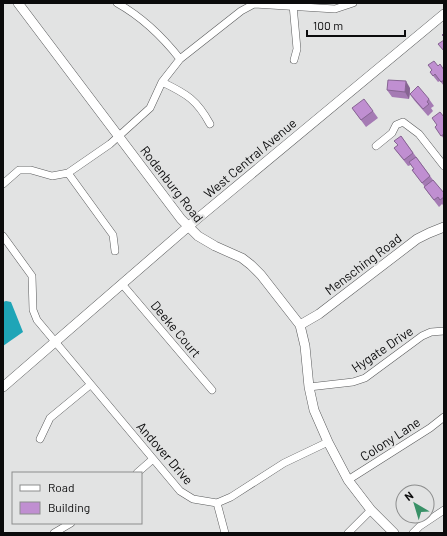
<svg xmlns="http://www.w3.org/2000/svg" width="447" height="536" viewBox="0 0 447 536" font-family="Barlow,sans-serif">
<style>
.water{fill:#1fa5b7}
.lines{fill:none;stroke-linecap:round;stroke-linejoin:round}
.minor-casing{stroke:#595a5b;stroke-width:8}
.tertiary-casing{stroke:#595a5b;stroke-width:10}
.minor{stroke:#fff;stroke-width:7}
.tertiary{stroke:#fff;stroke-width:9}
.wall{fill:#a57bb4}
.shaded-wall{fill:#866492}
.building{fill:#c08fd1;stroke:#866492}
.labels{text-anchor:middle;stroke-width:4;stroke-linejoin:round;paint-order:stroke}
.street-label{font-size:13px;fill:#0b0b0c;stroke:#e2e3e3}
</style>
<rect width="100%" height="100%" fill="#e2e3e3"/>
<path class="water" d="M 6,301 L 11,302 L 23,332 L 3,346 L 3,302 Z"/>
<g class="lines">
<defs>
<path id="minor" d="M 117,3 C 142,17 162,36 180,59
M 293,5 L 297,49 L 294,60
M 162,82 C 187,94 197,100 210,124
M 376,146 L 392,133 L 396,125 L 403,122 L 419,134 L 444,166
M 68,173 L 113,235 L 115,251
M 3,184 L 19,170 L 31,170 L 52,176 L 68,173 L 110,144 L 150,108 L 162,82 L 180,59 L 241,11 L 254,4 L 335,9 L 353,3
M 3,236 L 32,276 L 33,310 L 37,320 L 180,491 L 193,499 L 217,503 L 231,497 L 284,463 L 328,442
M 122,284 L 212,390
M 309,387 L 353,382 L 365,378 L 422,336 L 431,332 L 444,331
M 40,439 L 50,418 L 90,385
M 137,473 L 153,459
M 348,480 L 430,428 L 444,417
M 217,503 L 225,533
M 54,533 L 71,523
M 348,533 L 371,510
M 413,533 L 420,526 L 444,510"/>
<path id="tertiary" d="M 18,3 L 181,219 L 198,236 L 215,246 L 242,258 L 251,265 L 261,275 L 300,325 L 305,346 L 309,387 L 314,410 L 328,442 L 348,480 L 371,510 L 394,533
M 300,325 L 319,314 L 417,239 L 429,233 L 444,227
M 3,387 L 197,219 L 444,14"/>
</defs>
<use href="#minor" class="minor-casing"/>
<use href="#tertiary" class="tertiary-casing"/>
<use href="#minor" class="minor"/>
<use href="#tertiary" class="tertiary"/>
</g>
<path class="wall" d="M 444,70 L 444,86 L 440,81 L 438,82 L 430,72 Z
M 410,88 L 410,93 L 429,99 L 434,106 L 431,108 L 433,111 L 428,116 L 414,100 L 410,94 L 409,99 L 392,97 L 387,90 Z
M 352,108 L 373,111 L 378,118 L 366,127 Z
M 444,117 L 444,139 L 435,127 L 437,125 Z
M 401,136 L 433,180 L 444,193 L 444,206 L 442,204 L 439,207 L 429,194 L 424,187 L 425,187 L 412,170 L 414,169 L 411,165 L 408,166 L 394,148 L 398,145 Z"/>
<path class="shaded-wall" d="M 406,81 L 410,88 L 409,99 L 405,92 Z"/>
<path class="building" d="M 444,33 L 444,37 L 442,35 Z
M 444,40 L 444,51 L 438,44 Z
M 434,61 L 438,66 L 440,64 L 444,70 L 444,80 L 441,82 L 435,74 L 433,76 L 430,72 L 432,70 L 428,65 Z
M 388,80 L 406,81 L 405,92 L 387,90 Z
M 418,86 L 429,99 L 427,102 L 429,104 L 423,109 L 410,94 Z
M 364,99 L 373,111 L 361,120 L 352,108 Z
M 440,112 L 444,117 L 444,134 L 441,136 L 435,127 L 437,125 L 432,118 Z
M 401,136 L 413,153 L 404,160 L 394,148 L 398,145 L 394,141 Z
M 416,157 L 430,176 L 422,183 L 412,170 L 414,169 L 409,162 Z
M 433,180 L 444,193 L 444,197 L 440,200 L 438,197 L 434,200 L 424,187 Z"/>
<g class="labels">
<g class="street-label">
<text transform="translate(250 158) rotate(-40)" y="5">West Central Avenue</text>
<text transform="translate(172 184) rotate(52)" y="5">Rodenburg Road</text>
<text transform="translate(363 264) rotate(-37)" y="5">Mensching Road</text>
<text transform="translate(176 329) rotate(50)" y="5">Deeke Court</text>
<text transform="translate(382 349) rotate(-34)" y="5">Hygate Drive</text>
<text transform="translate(390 439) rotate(-33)" y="5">Colony Lane</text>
<text transform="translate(165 453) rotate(49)" y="5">Andover Drive</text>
</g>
</g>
<rect width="447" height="536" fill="none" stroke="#0b0b0c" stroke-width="8"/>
<rect x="12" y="472" width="130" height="52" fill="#e2e3e3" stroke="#8c8d8d"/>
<rect x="20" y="485" width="20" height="6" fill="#ffffff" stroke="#8c8d8d"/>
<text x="48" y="492" font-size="12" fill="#0b0b0c">Road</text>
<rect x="20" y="502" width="20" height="12" fill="#c08fd1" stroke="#8c8d8d"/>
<text x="48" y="512" font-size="12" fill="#0b0b0c">Building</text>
<g transform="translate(415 504) rotate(322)"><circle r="19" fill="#e2e3e3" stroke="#8c8d8d"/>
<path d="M0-3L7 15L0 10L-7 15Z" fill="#399167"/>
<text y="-6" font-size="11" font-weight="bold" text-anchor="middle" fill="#0b0b0c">N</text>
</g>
<path d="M307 30v6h98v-6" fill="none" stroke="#0b0b0c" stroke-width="2"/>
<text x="313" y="30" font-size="12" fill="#0b0b0c" stroke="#e2e3e3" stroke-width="3" paint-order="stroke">100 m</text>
</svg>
